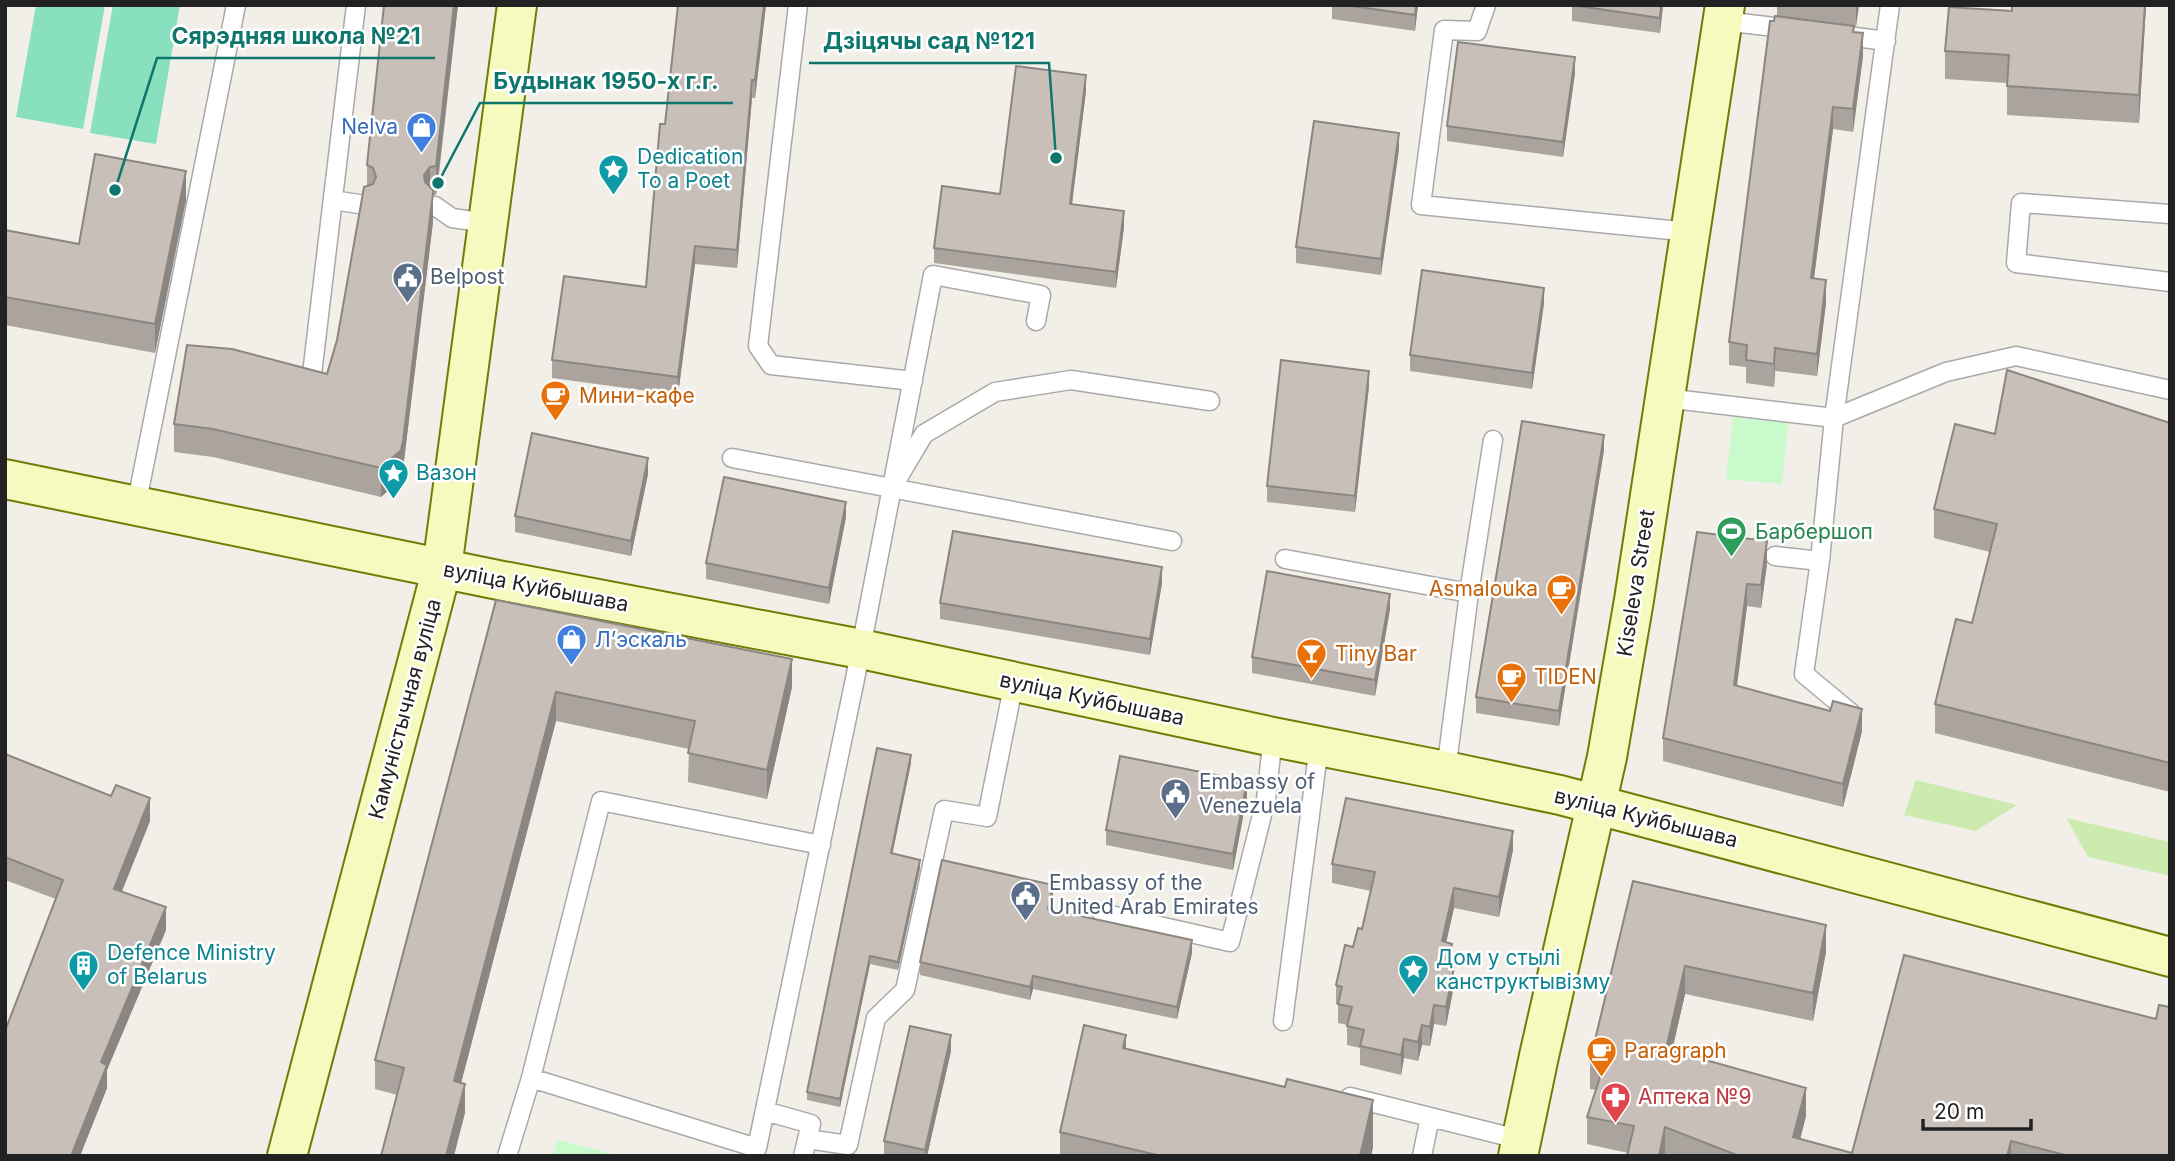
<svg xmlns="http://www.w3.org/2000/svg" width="2175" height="1161" viewBox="0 0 2175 1161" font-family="Inter,sans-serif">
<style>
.grass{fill:#cdebb0}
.park{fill:#c8facc}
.pitch{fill:#88e0be}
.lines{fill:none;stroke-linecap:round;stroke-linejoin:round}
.lane-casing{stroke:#a9a9a9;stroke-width:21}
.secondary-casing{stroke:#707d05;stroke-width:42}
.lane{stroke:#fff;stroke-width:18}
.secondary{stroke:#f7fabf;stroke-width:38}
.wall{fill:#aba49e}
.shaded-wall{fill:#8b8681}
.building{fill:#c7bfb8;stroke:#8b8681;stroke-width:2}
.labels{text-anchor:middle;stroke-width:5;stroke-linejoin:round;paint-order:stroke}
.shop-label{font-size:21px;fill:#366cbe;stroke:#fff;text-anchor:end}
.culture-label{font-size:21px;fill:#0d838f;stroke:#fff;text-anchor:start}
.service-label{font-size:21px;fill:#4e5e75;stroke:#fff;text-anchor:start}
.food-label{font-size:21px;fill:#c56008;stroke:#fff;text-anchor:start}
.leisure-label{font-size:21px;fill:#27864d;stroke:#fff;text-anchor:start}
.street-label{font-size:21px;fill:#222;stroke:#fff}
.health-label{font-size:21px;fill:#be3a42;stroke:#fff;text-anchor:start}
.leader{fill:none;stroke:#0f766e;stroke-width:2.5}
.callout-dot{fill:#0f766e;stroke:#fff;stroke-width:2.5}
.callout-label{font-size:23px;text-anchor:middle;font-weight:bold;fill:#0f766e;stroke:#fff;stroke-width:5;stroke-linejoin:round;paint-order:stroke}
</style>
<rect width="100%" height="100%" fill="#f2efe9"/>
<path class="grass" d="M 1916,780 L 2017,805 L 1976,831 L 1904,815 Z
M 2066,818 L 2170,842 L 2170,876 L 2088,857 Z"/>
<path class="park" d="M 1733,417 L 1788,423 L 1782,484 L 1726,479 Z
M 558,1140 L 621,1156 L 553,1156 Z"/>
<path class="pitch" d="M 36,5 L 105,5 L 83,129 L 16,117 Z
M 113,5 L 180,5 L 156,144 L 90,133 Z"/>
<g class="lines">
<defs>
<path id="lane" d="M 798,5 L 758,346 L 771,365 L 913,381
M 1486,5 L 1477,31 L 1444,30 L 1421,205 L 1690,232
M 1723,21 L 1792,29
M 1840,35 L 1886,41
M 333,200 L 365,205
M 435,206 L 452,218 L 487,223
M 2170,214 L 2021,203 L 2016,263 L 2170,282
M 312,374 L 356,5
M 1665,398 L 1834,418 L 1946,372 L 2016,356 L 2170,390
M 732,458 L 1172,541
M 899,476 L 924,434 L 995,392 L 1071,380 L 1210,401
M 136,506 L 236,5
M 1775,556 L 1820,561
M 1285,559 L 1469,593
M 1851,713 L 1804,674 L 1820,561 L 1834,418 L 1890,5
M 1446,771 L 1469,593 L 1493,440
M 1102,913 L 1230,942 L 1266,799 L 1273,737
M 1283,1021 L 1319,746
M 531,1078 L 757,1148 L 855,679 L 933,275 L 1041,295 L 1036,321
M 1350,1097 L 1522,1140
M 765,1111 L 811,1124 L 803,1156
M 807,1139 L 848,1145 L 876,1018 L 905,990 L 944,810 L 987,817 L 1014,682
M 507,1156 L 531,1078 L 601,801 L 821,845
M 1422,1156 L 1430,1117"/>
<path id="secondary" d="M 5,479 L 503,581 L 861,649 L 1273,737 L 1446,771 L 1560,795 L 2170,957
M 287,1156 L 442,568 L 517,5
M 1518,1156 L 1539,1056 L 1607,757 L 1634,600 L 1725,5"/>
</defs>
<use href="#lane" class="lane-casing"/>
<use href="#secondary" class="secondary-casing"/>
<use href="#lane" class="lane"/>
<use href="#secondary" class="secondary"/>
</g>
<path class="wall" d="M 384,5 L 458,5 L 438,183 L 436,195 L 433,195 L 433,222 L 403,469 L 401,479 L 381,497 L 213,457 L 174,452 L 174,424 L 327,374 L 337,340 L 367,186 L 367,165 Z
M 766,5 L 755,98 L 752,98 L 737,268 L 695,264 L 678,395 L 552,378 L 552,360 L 646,287 L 665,124 Z
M 1332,5 L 1418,5 L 1415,31 L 1332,19 Z
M 1663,5 L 1660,33 L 1572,21 L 1572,6 Z
M 1777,5 L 1859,5 L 1856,26 L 1777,16 Z
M 2012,5 L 2146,5 L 2139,123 L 2007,115 L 2007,83 L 1945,79 L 1945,51 L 2012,11 Z
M 1854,32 L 1863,56 L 1853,132 L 1833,129 L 1814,279 L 1826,303 L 1817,376 L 1775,371 L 1774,387 L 1746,383 L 1746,367 L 1729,365 L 1729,342 Z
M 1575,73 L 1563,157 L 1447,141 L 1447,126 Z
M 1086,91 L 1072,204 L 1124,227 L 1116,288 L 934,263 L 934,248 L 1000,194 Z
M 1399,149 L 1381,275 L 1296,263 L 1296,247 Z
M 186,200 L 155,353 L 5,325 L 5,230 L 79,244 Z
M 1544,303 L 1532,389 L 1410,371 L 1410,355 Z
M 1369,386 L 1355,512 L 1267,502 L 1267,486 Z
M 2170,423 L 2170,792 L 1935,733 L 1935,704 L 1972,623 L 1990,552 L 1934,538 L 1934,509 L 1995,434 Z
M 1604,450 L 1559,726 L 1476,713 L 1476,697 Z
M 648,474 L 631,556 L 515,532 L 515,516 Z
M 846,517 L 829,604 L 706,579 L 706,563 Z
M 1697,532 L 1767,564 L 1761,608 L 1747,606 L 1737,686 L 1862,731 L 1843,807 L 1663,761 L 1663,738 Z
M 1162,583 L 1150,655 L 940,619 L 940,603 Z
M 496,600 L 792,687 L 767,799 L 688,782 L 689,749 L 556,721 L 461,1083 L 465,1113 L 375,1089 L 375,1060 Z
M 1390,609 L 1375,696 L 1252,673 L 1252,657 Z
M 5,754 L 150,821 L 122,891 L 166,930 L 107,1070 L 107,1088 L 80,1156 L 5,1156 L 56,899 L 5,880 Z
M 911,763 L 892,853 L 920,868 L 898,970 L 870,964 L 840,1107 L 807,1100 L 807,1092 Z
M 1247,796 L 1233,870 L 1106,845 L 1106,830 Z
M 1513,850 L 1499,917 L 1454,908 L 1446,942 L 1452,963 L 1452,966 L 1454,986 L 1446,1026 L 1434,1024 L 1430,1046 L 1422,1045 L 1418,1061 L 1404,1058 L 1401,1075 L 1360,1065 L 1360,1048 L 1347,1045 L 1347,1025 L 1338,1023 L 1338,1005 L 1336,1004 L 1336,985 L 1362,929 L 1371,891 L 1332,883 L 1332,864 Z
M 1633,881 L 1826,952 L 1813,1021 L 1685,994 L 1672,1051 L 1806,1116 L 1800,1139 L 1852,1153 L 1904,955 L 2170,1156 L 1666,1156 L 1628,1153 L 1587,1144 L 1587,1117 L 1596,1090 L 1590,1089 L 1590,1061 Z
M 1053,898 L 1050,910 L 1192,953 L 1177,1019 L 1033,989 L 1030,1000 L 920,975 L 920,962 Z
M 1126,1049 L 1373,1147 L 1371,1156 L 1060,1156 L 1060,1132 Z
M 951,1051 L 927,1156 L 884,1156 L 884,1141 Z"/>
<path class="shaded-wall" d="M 454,5 L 458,5 L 436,195 L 436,166 Z
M 764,5 L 766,5 L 755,98 L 755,80 Z
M 1416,5 L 1418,5 L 1415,31 L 1415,15 Z
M 1661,5 L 1663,5 L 1660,33 L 1660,18 Z
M 1856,5 L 1859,5 L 1856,26 Z
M 2145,5 L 2146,5 L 2139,123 L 2139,95 Z
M 1863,33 L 1863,56 L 1853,132 L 1853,109 Z
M 1575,57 L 1575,73 L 1563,157 L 1563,142 Z
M 1086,75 L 1086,91 L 1070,220 L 1070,204 Z
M 752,80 L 752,98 L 737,268 L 737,250 Z
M 1833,107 L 1833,129 L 1811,301 L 1811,278 Z
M 1399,133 L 1399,149 L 1381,275 L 1381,259 Z
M 430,167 L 430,196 L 424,204 L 424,175 Z
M 186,171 L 186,200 L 155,353 L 155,324 Z
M 433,193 L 433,222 L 403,469 L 401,479 L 381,497 L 381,468 Z
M 1124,211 L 1124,227 L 1116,288 L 1116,272 Z
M 695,246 L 695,264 L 678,395 L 678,377 Z
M 1826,280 L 1826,303 L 1817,376 L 1817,354 Z
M 1544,288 L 1544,303 L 1532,389 L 1532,373 Z
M 1775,348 L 1775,371 L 1774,387 L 1774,364 Z
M 1369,371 L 1369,386 L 1355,512 L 1355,496 Z
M 1604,435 L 1604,450 L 1559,726 L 1559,711 Z
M 648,458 L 648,474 L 631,556 L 631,541 Z
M 846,502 L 846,517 L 829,604 L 829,588 Z
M 1767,541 L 1767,564 L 1761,608 L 1761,585 Z
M 1162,567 L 1162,583 L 1150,655 L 1150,639 Z
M 1747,584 L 1747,606 L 1734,708 L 1734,685 Z
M 1390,594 L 1390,609 L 1375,696 L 1375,680 Z
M 792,659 L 792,687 L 767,799 L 767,770 Z
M 556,692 L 556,721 L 454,1110 L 454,1081 Z
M 1862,709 L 1862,731 L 1843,807 L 1843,784 Z
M 911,755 L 911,763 L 891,861 L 891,853 Z
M 1247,781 L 1247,796 L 1233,870 L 1233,854 Z
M 150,798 L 150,821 L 114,911 L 114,889 Z
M 1513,831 L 1513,850 L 1499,917 L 1499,897 Z
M 920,860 L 920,868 L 898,970 L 898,962 Z
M 1053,885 L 1053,898 L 1048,922 L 1048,909 Z
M 1454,888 L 1454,908 L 1442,961 L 1442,941 Z
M 166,907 L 166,930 L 107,1070 L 107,1088 L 80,1156 L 71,1156 L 101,1062 Z
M 1826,925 L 1826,952 L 1813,1021 L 1813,993 Z
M 1192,940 L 1192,953 L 1177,1019 L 1177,1007 Z
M 1452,944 L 1452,963 L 1447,985 L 1447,965 Z
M 870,956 L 870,964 L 840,1107 L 840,1099 Z
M 1685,966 L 1685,994 L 1666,1077 L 1666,1049 Z
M 1454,967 L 1454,986 L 1446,1026 L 1446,1007 Z
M 1033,976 L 1033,989 L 1030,1000 L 1030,987 Z
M 1434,1005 L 1434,1024 L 1430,1046 L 1430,1027 Z
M 1422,1025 L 1422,1045 L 1418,1061 L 1418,1042 Z
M 951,1035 L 951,1051 L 927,1156 L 925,1156 L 925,1150 Z
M 1126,1035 L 1126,1082 L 1123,1048 Z
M 1404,1039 L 1404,1058 L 1401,1075 L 1401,1055 Z
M 465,1084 L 465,1113 L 454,1156 L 446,1156 Z
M 1806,1088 L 1806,1116 L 1796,1156 L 1793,1137 Z
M 1373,1100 L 1373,1147 L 1371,1156 L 1360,1156 Z
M 1665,1127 L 1665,1155 L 1659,1156 Z
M 2011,1141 L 2011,1156 L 2007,1156 Z"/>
<path class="building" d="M 384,5 L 454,5 L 436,166 L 430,167 L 424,175 L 425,182 L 433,190 L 433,193 L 403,441 L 401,450 L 381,468 L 213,429 L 174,424 L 187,345 L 232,349 L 327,374 L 337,340 L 364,187 L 373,184 L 376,177 L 373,168 L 367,165 Z
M 678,5 L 764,5 L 755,80 L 752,80 L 737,250 L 695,246 L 678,377 L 552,360 L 564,276 L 646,287 L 660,124 L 665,124 Z
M 1345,5 L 1416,5 L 1415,15 Z
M 1572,5 L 1661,5 L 1660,18 Z
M 2012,5 L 2145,5 L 2139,95 L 2007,86 L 2009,55 L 1945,51 L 1949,7 L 2012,11 Z
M 1775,16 L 1854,26 L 1853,32 L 1863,33 L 1853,109 L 1833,107 L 1811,278 L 1826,280 L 1817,354 L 1775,348 L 1774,364 L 1746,360 L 1747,345 L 1729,342 L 1770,21 L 1774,21 Z
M 1458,42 L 1575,57 L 1563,142 L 1447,126 Z
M 1016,66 L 1086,75 L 1070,204 L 1124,211 L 1116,272 L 934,248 L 942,186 L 1000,194 Z
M 1314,121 L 1399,133 L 1381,259 L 1296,247 Z
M 95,154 L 186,171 L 155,324 L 5,297 L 5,230 L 79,244 Z
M 1422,270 L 1544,288 L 1532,373 L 1410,355 Z
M 1281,360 L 1369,371 L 1355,496 L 1267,486 Z
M 2007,370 L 2170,423 L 2170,763 L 1935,704 L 1956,619 L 1972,623 L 1997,524 L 1934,509 L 1955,424 L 1995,434 Z
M 1522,421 L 1604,435 L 1559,711 L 1476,697 Z
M 532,433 L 648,458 L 631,541 L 515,516 Z
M 724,477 L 846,502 L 829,588 L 706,563 Z
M 953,531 L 1162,567 L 1150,639 L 940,603 Z
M 1697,532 L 1767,541 L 1761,585 L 1747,584 L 1734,685 L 1830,711 L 1833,701 L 1862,709 L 1843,784 L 1663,738 Z
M 1267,571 L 1390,594 L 1375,680 L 1252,657 Z
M 496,600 L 792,659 L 767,770 L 688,753 L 695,721 L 556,692 L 454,1081 L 465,1084 L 446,1156 L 381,1156 L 404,1068 L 375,1060 Z
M 877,748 L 911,755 L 891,853 L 920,860 L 898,962 L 870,956 L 840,1099 L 807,1092 Z
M 5,754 L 111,796 L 116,785 L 150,798 L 114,889 L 166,907 L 101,1062 L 107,1065 L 71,1156 L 5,1156 L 5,1031 L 63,880 L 5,857 Z
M 1120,756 L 1247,781 L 1233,854 L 1106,830 Z
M 1346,798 L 1513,831 L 1499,897 L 1454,888 L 1442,941 L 1452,944 L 1447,965 L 1454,967 L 1446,1007 L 1434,1005 L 1430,1027 L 1422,1025 L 1418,1042 L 1404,1039 L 1401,1055 L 1360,1046 L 1364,1030 L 1347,1026 L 1352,1007 L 1338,1004 L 1342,987 L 1336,985 L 1345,945 L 1353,947 L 1358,928 L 1362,929 L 1375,872 L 1332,864 Z
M 942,860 L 1053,885 L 1048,909 L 1192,940 L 1177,1007 L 1033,976 L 1030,987 L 920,962 Z
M 1633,881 L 1826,925 L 1813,993 L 1685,966 L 1666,1049 L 1806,1088 L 1793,1137 L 1852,1153 L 1904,955 L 2156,1019 L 2159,1005 L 2170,1007 L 2170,1156 L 2069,1156 L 2011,1141 L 2007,1156 L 1739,1156 L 1665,1127 L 1659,1156 L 1627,1156 L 1634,1126 L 1587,1117 L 1604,1065 L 1590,1061 Z
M 1084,1025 L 1126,1035 L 1123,1048 L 1285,1087 L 1287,1079 L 1373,1100 L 1360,1156 L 1161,1156 L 1060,1132 Z
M 910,1026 L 951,1035 L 925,1150 L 884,1141 Z"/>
<defs>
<symbol id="shop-pin" viewBox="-11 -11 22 30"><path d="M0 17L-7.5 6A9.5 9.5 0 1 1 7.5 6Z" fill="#3f7fe0" stroke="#fff"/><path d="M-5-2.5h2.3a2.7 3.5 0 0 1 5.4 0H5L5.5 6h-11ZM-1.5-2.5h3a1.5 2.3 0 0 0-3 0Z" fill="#fff"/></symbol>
<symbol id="sight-pin" viewBox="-11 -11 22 30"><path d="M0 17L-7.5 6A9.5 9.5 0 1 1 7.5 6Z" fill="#0f9aa8" stroke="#fff"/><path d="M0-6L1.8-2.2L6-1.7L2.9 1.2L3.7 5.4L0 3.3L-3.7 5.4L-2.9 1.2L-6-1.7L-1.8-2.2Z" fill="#fff"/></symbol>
<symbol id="civic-pin" viewBox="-11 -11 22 30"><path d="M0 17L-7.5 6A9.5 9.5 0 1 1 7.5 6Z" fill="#5c6f8a" stroke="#fff"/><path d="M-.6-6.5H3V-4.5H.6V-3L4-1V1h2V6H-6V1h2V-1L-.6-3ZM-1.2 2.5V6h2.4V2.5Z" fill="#fff"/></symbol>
<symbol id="cafe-pin" viewBox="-11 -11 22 30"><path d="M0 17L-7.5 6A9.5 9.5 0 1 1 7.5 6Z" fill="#e8710a" stroke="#fff"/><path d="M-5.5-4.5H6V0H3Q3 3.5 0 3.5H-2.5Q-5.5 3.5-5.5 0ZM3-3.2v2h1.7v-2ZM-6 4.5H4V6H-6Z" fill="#fff"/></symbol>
<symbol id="stadium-pin" viewBox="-11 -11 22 30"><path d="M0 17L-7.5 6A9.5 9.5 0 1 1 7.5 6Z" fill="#2e9e5b" stroke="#fff"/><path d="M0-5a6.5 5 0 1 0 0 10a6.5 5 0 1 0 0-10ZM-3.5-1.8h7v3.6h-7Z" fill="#fff"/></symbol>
<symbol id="bar-pin" viewBox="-11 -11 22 30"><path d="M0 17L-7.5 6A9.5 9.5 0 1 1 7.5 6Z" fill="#e8710a" stroke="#fff"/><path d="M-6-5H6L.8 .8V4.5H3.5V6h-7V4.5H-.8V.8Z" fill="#fff"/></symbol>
<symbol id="building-pin" viewBox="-11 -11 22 30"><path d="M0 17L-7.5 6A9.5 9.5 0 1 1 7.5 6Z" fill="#0f9aa8" stroke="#fff"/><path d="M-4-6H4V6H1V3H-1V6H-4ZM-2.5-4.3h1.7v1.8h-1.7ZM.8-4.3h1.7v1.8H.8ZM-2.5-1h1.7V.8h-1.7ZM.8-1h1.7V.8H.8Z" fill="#fff"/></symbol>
<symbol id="pharmacy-pin" viewBox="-11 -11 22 30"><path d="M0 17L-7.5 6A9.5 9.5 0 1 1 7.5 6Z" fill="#e0444e" stroke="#fff"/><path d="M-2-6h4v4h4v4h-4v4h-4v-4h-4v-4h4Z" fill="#fff"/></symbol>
</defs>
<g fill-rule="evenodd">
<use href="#shop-pin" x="404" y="110" width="35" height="47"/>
<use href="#sight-pin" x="596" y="152" width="35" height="47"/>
<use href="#civic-pin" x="390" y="260" width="35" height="47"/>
<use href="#cafe-pin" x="538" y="378" width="35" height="47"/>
<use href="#sight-pin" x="376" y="456" width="35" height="47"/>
<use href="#stadium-pin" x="1714" y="514" width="35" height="47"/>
<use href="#cafe-pin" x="1544" y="572" width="35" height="47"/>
<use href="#shop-pin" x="554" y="622" width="35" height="47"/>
<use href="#bar-pin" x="1294" y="636" width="35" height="47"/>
<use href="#cafe-pin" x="1494" y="660" width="35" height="47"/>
<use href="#civic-pin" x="1158" y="776" width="35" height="47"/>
<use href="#civic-pin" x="1008" y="878" width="35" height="47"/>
<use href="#building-pin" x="66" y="948" width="35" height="47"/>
<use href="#sight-pin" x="1396" y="952" width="35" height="47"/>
<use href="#cafe-pin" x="1584" y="1034" width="35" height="47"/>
<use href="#pharmacy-pin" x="1598" y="1080" width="35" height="47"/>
</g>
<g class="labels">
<g class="shop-label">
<text x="398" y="134">Nelva</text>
<text x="595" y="647" text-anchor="start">Лʼэскаль</text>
</g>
<g class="culture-label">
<text x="637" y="164">Dedication<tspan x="637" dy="24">To a Poet</tspan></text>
<text x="416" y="480">Вазон</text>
<text x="107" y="960">Defence Ministry<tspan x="107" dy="24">of Belarus</tspan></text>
<text x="1436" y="965">Дом у стылі<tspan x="1436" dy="24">канструктывізму</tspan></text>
</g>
<g class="service-label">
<text x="430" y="284">Belpost</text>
<text x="1199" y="789">Embassy of<tspan x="1199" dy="24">Venezuela</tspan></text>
<text x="1049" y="890">Embassy of the<tspan x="1049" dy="24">United Arab Emirates</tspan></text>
</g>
<g class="food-label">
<text x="579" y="403">Мини-кафе</text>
<text x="1538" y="596" text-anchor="end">Asmalouka</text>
<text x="1335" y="661">Tiny Bar</text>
<text x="1534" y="684">TIDEN</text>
<text x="1624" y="1058">Paragraph</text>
</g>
<g class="leisure-label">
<text x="1755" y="539">Барбершоп</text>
</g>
<g class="street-label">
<text transform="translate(1636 583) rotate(-81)" y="7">Kiseleva Street</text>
<text transform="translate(536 587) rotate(11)" y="7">вуліца Куйбышава</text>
<text transform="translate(1092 699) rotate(12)" y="7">вуліца Куйбышава</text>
<text transform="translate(405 709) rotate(-75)" y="7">Камуністычная вуліца</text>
<text transform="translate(1646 818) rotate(14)" y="7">вуліца Куйбышава</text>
</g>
<g class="health-label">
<text x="1638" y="1104">Аптека №9</text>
</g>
</g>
<path class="leader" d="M115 190L157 58H435M1056 158L1049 63H809M438 183L480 103H733"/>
<g class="callout-dot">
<circle cx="115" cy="190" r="7"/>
<circle cx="1056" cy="158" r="7"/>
<circle cx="438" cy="183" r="7"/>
</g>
<g class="callout-label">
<text x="296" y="44">Сярэдняя школа №21</text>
<text x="929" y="49">Дзіцячы сад №121</text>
<text x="606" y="89">Будынак 1950-х г.г.</text>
</g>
<rect width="2175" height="1161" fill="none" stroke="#222222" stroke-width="14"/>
<path d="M1923 1119v10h108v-10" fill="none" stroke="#222222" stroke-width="3.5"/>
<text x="1934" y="1119" font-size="21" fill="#222222" stroke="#ffffff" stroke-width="5" paint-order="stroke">20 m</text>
</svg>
